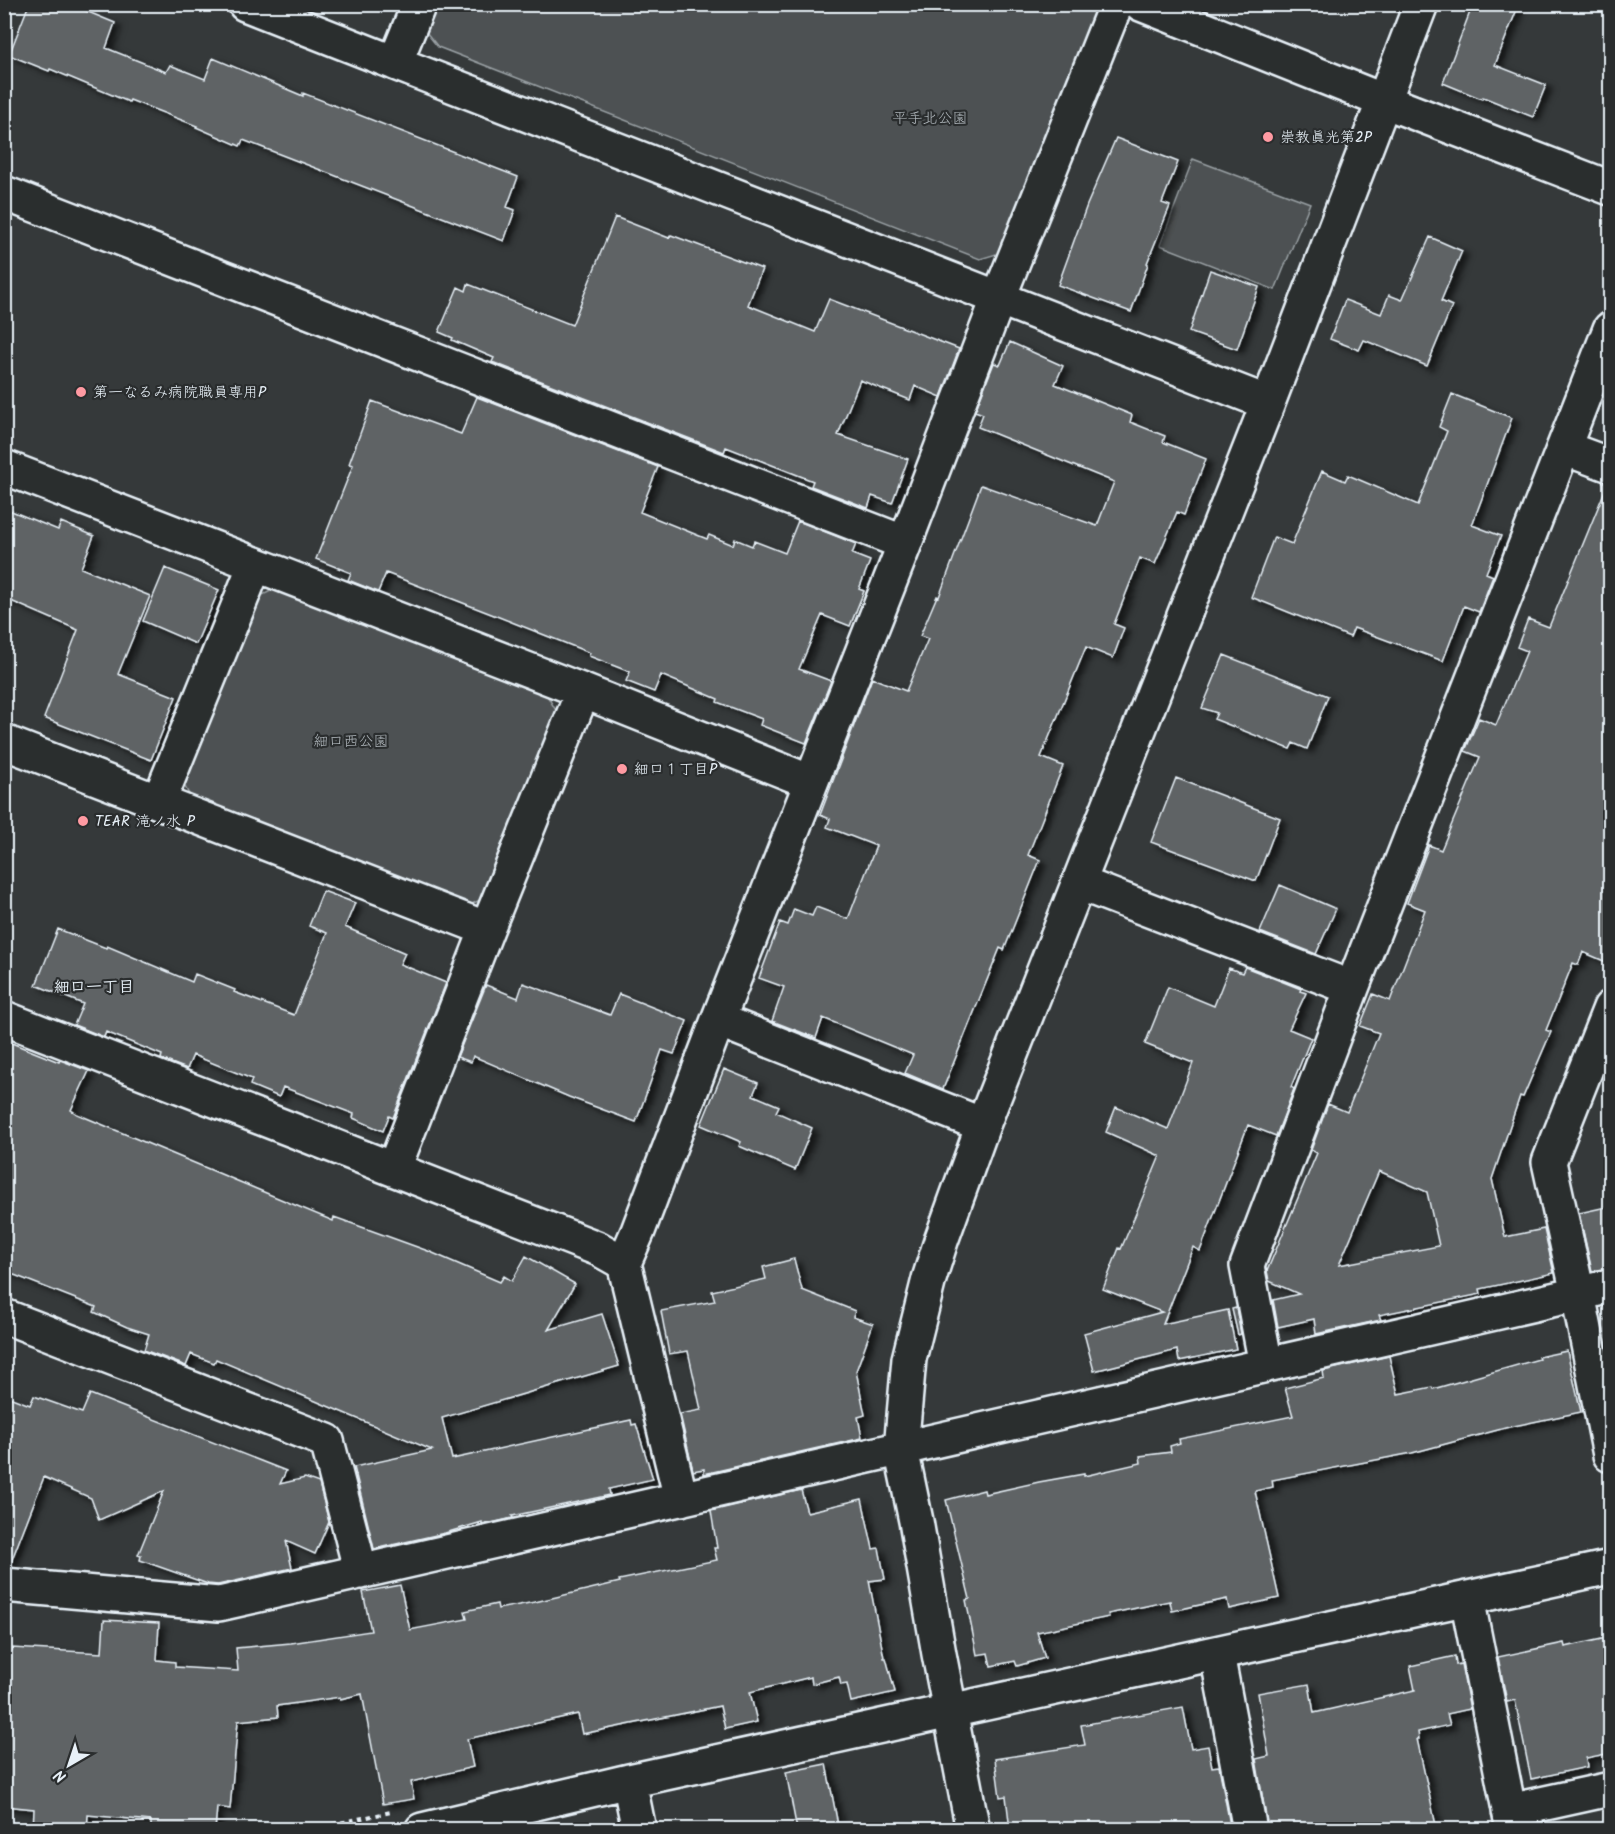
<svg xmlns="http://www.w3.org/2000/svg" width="1615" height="1834" viewBox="0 0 1615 1834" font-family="Kalam,'Klee One',sans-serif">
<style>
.green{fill:#4d5152;stroke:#9aa1a5;stroke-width:1.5}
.building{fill:#5f6365;stroke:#e8f1f8;stroke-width:1.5;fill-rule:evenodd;filter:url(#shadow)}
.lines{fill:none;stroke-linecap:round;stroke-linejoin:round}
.minor-casing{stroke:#e8f1f8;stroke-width:38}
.path{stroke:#e8f1f8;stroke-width:4;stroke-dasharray:4.5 4.5;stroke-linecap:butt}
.minor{stroke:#2a2d2e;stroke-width:33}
.poi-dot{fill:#ff9aa2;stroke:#2a2d2e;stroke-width:2}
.labels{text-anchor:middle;stroke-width:4.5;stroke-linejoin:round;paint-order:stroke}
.park-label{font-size:15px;fill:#b2b9be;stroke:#2a2d2e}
.poi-label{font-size:15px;fill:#e8f1f8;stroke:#2a2d2e;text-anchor:start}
.neighbourhood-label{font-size:16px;font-weight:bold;fill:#e8f1f8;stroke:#2a2d2e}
</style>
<defs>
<filter id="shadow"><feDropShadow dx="6" dy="4" stdDeviation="3" flood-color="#0009"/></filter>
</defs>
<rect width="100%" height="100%" fill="#35393a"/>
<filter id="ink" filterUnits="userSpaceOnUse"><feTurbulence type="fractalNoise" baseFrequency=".0167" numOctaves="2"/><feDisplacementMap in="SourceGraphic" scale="12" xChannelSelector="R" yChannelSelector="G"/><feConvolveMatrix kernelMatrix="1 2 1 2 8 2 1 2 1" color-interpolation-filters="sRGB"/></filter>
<g filter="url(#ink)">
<path class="green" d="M 437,4 L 1098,5 L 1000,253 L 980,259 L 438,47 L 426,32 Z
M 1193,159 L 1310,203 L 1275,290 L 1160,245 Z
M 275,589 L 545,692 L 557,712 L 484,898 L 466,907 L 194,804 L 183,783 L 254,599 Z
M 1610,1309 L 1610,1371 L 1601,1328 Z"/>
<path class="building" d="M 29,4 L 69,4 L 115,23 L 106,48 L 166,72 L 170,65 L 205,79 L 213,58 L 303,96 L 303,93 L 518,177 L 507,207 L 515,210 L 504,241 L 243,140 L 240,146 L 196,127 L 197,126 L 130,100 L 129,102 L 50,69 L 49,71 L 9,55 Z
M 1473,4 L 1519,4 L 1495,65 L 1546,85 L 1533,117 L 1483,97 L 1482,99 L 1443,83 Z
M 1116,138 L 1178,162 L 1162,203 L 1170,206 L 1147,263 L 1148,264 L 1131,312 L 1058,285 L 1087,205 Z
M 615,217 L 669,238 L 671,235 L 762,269 L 748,305 L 815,332 L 829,299 L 959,349 L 941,397 L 915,386 L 910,400 L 860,380 L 838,435 L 908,459 L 892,503 L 872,496 L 868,508 L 811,486 L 813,481 L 726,447 L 724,452 L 492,362 L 494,358 L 452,340 L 453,338 L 439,332 L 458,287 L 466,291 L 468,284 L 572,325 Z
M 1430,237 L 1462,251 L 1441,301 L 1452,306 L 1427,366 L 1364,340 L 1359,350 L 1330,339 L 1345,300 L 1381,314 L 1389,295 L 1402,300 Z
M 1210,270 L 1259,287 L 1237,349 L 1189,332 Z
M 1010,342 L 1063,366 L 1055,384 L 1132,415 L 1130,422 L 1165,436 L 1163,442 L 1206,459 L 1184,515 L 1177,512 L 1155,564 L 1140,558 L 1114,624 L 1124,628 L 1113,658 L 1086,647 L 1041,757 L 1063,766 L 1028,855 L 1040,860 L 1004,950 L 1000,948 L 943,1089 L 905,1073 L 913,1055 L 823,1018 L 816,1038 L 772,1021 L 784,987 L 759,978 L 780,922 L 788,925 L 794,909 L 812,916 L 816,907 L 848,919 L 876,846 L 827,827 L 830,819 L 820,815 L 872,678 L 906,691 L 928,639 L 920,636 L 937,596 L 939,597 L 981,485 L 1097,526 L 1114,482 L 978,427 L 983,414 L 975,411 L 994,363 L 1000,365 Z
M 1452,394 L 1512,418 L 1472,525 L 1501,536 L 1486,573 L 1493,576 L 1479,612 L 1464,606 L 1443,661 L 1354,628 L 1350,637 L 1251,597 L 1274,537 L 1292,544 L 1322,471 L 1345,481 L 1348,475 L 1418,505 L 1447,431 L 1439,427 Z
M 477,397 L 658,467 L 640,512 L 707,539 L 709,535 L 733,545 L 735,539 L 752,546 L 754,541 L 785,553 L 798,521 L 856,544 L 852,554 L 870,561 L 859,589 L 864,591 L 850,626 L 822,615 L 799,669 L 831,681 L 806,743 L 760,725 L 762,719 L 717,702 L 718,699 L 661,675 L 654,692 L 626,681 L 630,672 L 589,656 L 590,653 L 494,615 L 386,573 L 378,592 L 348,580 L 351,573 L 316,559 L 353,465 L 349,464 L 372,401 L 461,434 Z
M 1608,483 L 1611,483 L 1611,964 L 1583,952 L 1578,965 L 1573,963 L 1546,1030 L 1551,1032 L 1523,1097 L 1520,1096 L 1492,1179 L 1505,1237 L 1544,1229 L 1554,1273 L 1480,1289 L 1481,1294 L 1379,1315 L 1381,1320 L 1316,1334 L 1314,1319 L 1278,1327 L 1273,1300 L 1299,1294 L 1269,1281 L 1267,1271 L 1317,1153 L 1311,1150 L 1328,1104 L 1347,1112 L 1379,1033 L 1360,1026 L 1373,994 L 1390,1001 L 1425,910 L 1407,903 L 1429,845 L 1441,850 L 1480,757 L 1465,751 L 1479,718 L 1496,725 L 1527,651 L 1517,647 L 1528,619 L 1549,627 ZM 1379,1171 L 1427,1192 L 1439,1246 L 1339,1265 Z
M 4,508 L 58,530 L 61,522 L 94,536 L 81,568 L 150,596 L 118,674 L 176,697 L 151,760 L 44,718 L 78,630 L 4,598 Z
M 165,568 L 219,590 L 196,644 L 143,621 Z
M 1224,655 L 1328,696 L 1307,749 L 1293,743 L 1290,749 L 1214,719 L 1217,713 L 1202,708 Z
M 1176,778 L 1280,818 L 1256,881 L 1151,842 Z
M 1280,885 L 1336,909 L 1316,954 L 1260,932 Z
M 323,891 L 355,903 L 345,927 L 405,953 L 400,964 L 446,983 L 393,1118 L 389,1116 L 383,1131 L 353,1118 L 354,1114 L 283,1087 L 279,1097 L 250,1085 L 252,1079 L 193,1055 L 187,1069 L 161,1059 L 162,1055 L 106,1032 L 104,1037 L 74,1025 L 83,1004 L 36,985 L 58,929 L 106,948 L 107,946 L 192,982 L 195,974 L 235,990 L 234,992 L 294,1015 L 327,933 L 309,926 Z
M 1245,967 L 1301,989 L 1300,991 L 1306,993 L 1289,1029 L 1311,1038 L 1291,1087 L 1294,1089 L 1276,1136 L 1248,1125 L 1200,1251 L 1193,1247 L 1163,1324 L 1228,1310 L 1236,1349 L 1179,1361 L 1177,1350 L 1094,1371 L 1084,1333 L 1162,1312 L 1103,1289 L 1119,1248 L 1121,1249 L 1160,1156 L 1106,1132 L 1116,1107 L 1168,1129 L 1193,1063 L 1145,1044 L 1168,987 L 1214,1006 L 1229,968 L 1242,973 Z
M 523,983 L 610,1015 L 619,994 L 687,1021 L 674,1054 L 662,1050 L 636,1122 L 569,1097 L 473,1056 L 471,1062 L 457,1057 L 486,985 L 518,998 Z
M 4,1040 L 59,1062 L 60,1060 L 89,1071 L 71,1110 L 77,1114 L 333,1221 L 334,1217 L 428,1251 L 500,1282 L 504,1276 L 512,1281 L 526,1256 L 575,1284 L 548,1330 L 602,1314 L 619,1366 L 442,1418 L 452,1459 L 631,1420 L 632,1425 L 636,1424 L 653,1479 L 609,1489 L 610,1495 L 512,1516 L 513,1518 L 482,1525 L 482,1522 L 445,1533 L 374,1549 L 354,1467 L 432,1450 L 216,1359 L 214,1363 L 191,1354 L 186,1366 L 144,1350 L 149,1334 L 127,1327 L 94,1312 L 96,1307 L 4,1271 Z
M 724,1069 L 758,1083 L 753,1095 L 779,1106 L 776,1112 L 812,1128 L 795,1170 L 739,1146 L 741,1142 L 701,1125 Z
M 1611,1206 L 1611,1268 L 1592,1271 L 1579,1213 Z
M 794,1259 L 802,1290 L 855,1311 L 853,1317 L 873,1324 L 856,1371 L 865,1415 L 858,1417 L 862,1438 L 704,1474 L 704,1469 L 693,1471 L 680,1414 L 701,1410 L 688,1351 L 669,1354 L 661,1311 L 715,1301 L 712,1291 L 766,1279 L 763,1267 Z
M 1236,1308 L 1241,1334 L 1238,1335 L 1232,1309 Z
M 1567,1351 L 1581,1412 L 1509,1427 L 1412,1453 L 1272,1480 L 1273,1487 L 1255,1491 L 1279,1598 L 1229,1609 L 1227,1599 L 1172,1611 L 1170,1601 L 1108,1614 L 1109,1617 L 1037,1632 L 1045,1658 L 1017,1666 L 1015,1661 L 991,1666 L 988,1653 L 977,1655 L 966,1600 L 970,1599 L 946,1500 L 984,1490 L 985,1494 L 1039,1482 L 1084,1474 L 1084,1476 L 1141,1463 L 1140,1456 L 1171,1452 L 1170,1446 L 1180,1443 L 1179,1439 L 1293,1416 L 1285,1388 L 1324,1378 L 1323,1371 L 1389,1356 L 1398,1394 L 1432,1387 L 1433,1389 L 1539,1359 L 1538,1357 Z
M 90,1394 L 286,1471 L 280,1484 L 305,1478 L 319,1483 L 329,1522 L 315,1554 L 286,1541 L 292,1568 L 218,1585 L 208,1584 L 140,1560 L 141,1556 L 138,1555 L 164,1491 L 99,1520 L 91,1498 L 44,1477 L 9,1567 L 4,1566 L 4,1395 L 30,1405 L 34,1396 L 82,1413 Z
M 801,1490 L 807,1512 L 862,1499 L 873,1549 L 879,1548 L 885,1579 L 869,1581 L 884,1658 L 886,1658 L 895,1692 L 851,1702 L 847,1684 L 841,1685 L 839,1677 L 812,1684 L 811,1677 L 750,1692 L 757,1722 L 725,1729 L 720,1706 L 582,1734 L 578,1714 L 467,1739 L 473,1767 L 411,1782 L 414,1799 L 383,1804 L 362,1694 L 340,1699 L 340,1697 L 277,1706 L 278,1717 L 238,1721 L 230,1809 L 217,1807 L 215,1830 L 151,1830 L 151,1821 L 88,1815 L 87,1830 L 33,1830 L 34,1809 L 4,1806 L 4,1650 L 12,1650 L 12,1648 L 102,1653 L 104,1620 L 159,1623 L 157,1660 L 175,1662 L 175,1667 L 238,1671 L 236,1648 L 291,1643 L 371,1631 L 363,1592 L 400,1585 L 410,1630 L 467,1619 L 465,1611 L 497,1604 L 498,1609 L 535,1602 L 620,1582 L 619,1580 L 717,1560 L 714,1548 L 717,1548 L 711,1511 Z
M 1611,1637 L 1611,1753 L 1586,1758 L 1587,1767 L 1531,1779 L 1515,1700 L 1507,1702 L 1498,1657 L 1564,1643 L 1565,1647 Z
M 1455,1656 L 1456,1665 L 1461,1664 L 1470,1709 L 1447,1714 L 1450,1725 L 1418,1732 L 1419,1739 L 1417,1739 L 1437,1830 L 1268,1830 L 1256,1759 L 1269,1756 L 1258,1693 L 1309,1684 L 1314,1713 L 1415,1690 L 1410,1666 Z
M 1183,1707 L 1191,1749 L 1208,1746 L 1212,1767 L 1219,1766 L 1231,1830 L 1010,1830 L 1006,1796 L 1000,1797 L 995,1759 L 1085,1745 L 1081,1725 Z
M 826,1764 L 839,1830 L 797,1830 L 786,1772 Z"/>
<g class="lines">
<defs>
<path id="minor" d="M 245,4 L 395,63 L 419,4
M 1141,4 L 1384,101 L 1610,188
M 395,63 L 1268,403
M 4,193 L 905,543
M 1564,448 L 1610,465
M 4,467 L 583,691 L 811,782
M 4,742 L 487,929
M 159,801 L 255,565
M 1079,883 L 1352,988
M 1610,1008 L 1549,1162 L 1578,1294 L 1610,1286
M 4,1018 L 599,1249 L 624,1263
M 718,1020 L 983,1125
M 394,1168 L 487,929 L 583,691
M 4,1316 L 327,1441 L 361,1572
M 1266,1365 L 1247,1266 L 1352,988 L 1610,329
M 681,1499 L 624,1263 L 638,1231 L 718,1020 L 905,543 L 999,297 L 1116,4
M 4,1585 L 219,1604 L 1578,1294 L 1610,1455
M 1467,1598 L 1513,1830
M 1217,1654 L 1250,1830
M 629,1781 L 639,1830
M 1509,1811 L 1610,1789
M 422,1830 L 629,1781 L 1610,1567
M 973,1830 L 939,1654 L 916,1521 L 901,1449 L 909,1359 L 929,1279 L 941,1241 L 983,1125 L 1268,403 L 1421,4"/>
</defs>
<use href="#minor" class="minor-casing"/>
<path class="path" d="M 306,1830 L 391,1812"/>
<use href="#minor" class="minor"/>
</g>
</g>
<g class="poi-dot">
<circle cx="1268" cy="137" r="6"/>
<circle cx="81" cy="392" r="6"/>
<circle cx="622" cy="769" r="6"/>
<circle cx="83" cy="821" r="6"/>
</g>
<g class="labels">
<g class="park-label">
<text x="930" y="123">平手北公園</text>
<text x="351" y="746">細口西公園</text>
</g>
<g class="poi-label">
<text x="1280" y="142">崇教眞光第2P</text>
<text x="93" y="397">第一なるみ病院職員専用P</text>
<text x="634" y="774">細口１丁目P</text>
<text x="95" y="826">TEAR 滝ノ水 P</text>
</g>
<g class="neighbourhood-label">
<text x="94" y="992">細口一丁目</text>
</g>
</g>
<rect width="1615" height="1834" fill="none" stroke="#2a2d2e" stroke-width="24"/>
<rect x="12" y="12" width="1591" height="1810" fill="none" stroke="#e8f1f8" stroke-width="2" filter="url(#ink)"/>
<g transform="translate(69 1765) rotate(219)" stroke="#2a2d2e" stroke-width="4.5" paint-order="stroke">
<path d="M0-4.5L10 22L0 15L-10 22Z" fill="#e8f1f8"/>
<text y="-9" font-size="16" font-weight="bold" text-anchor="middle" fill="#e8f1f8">N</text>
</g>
</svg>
